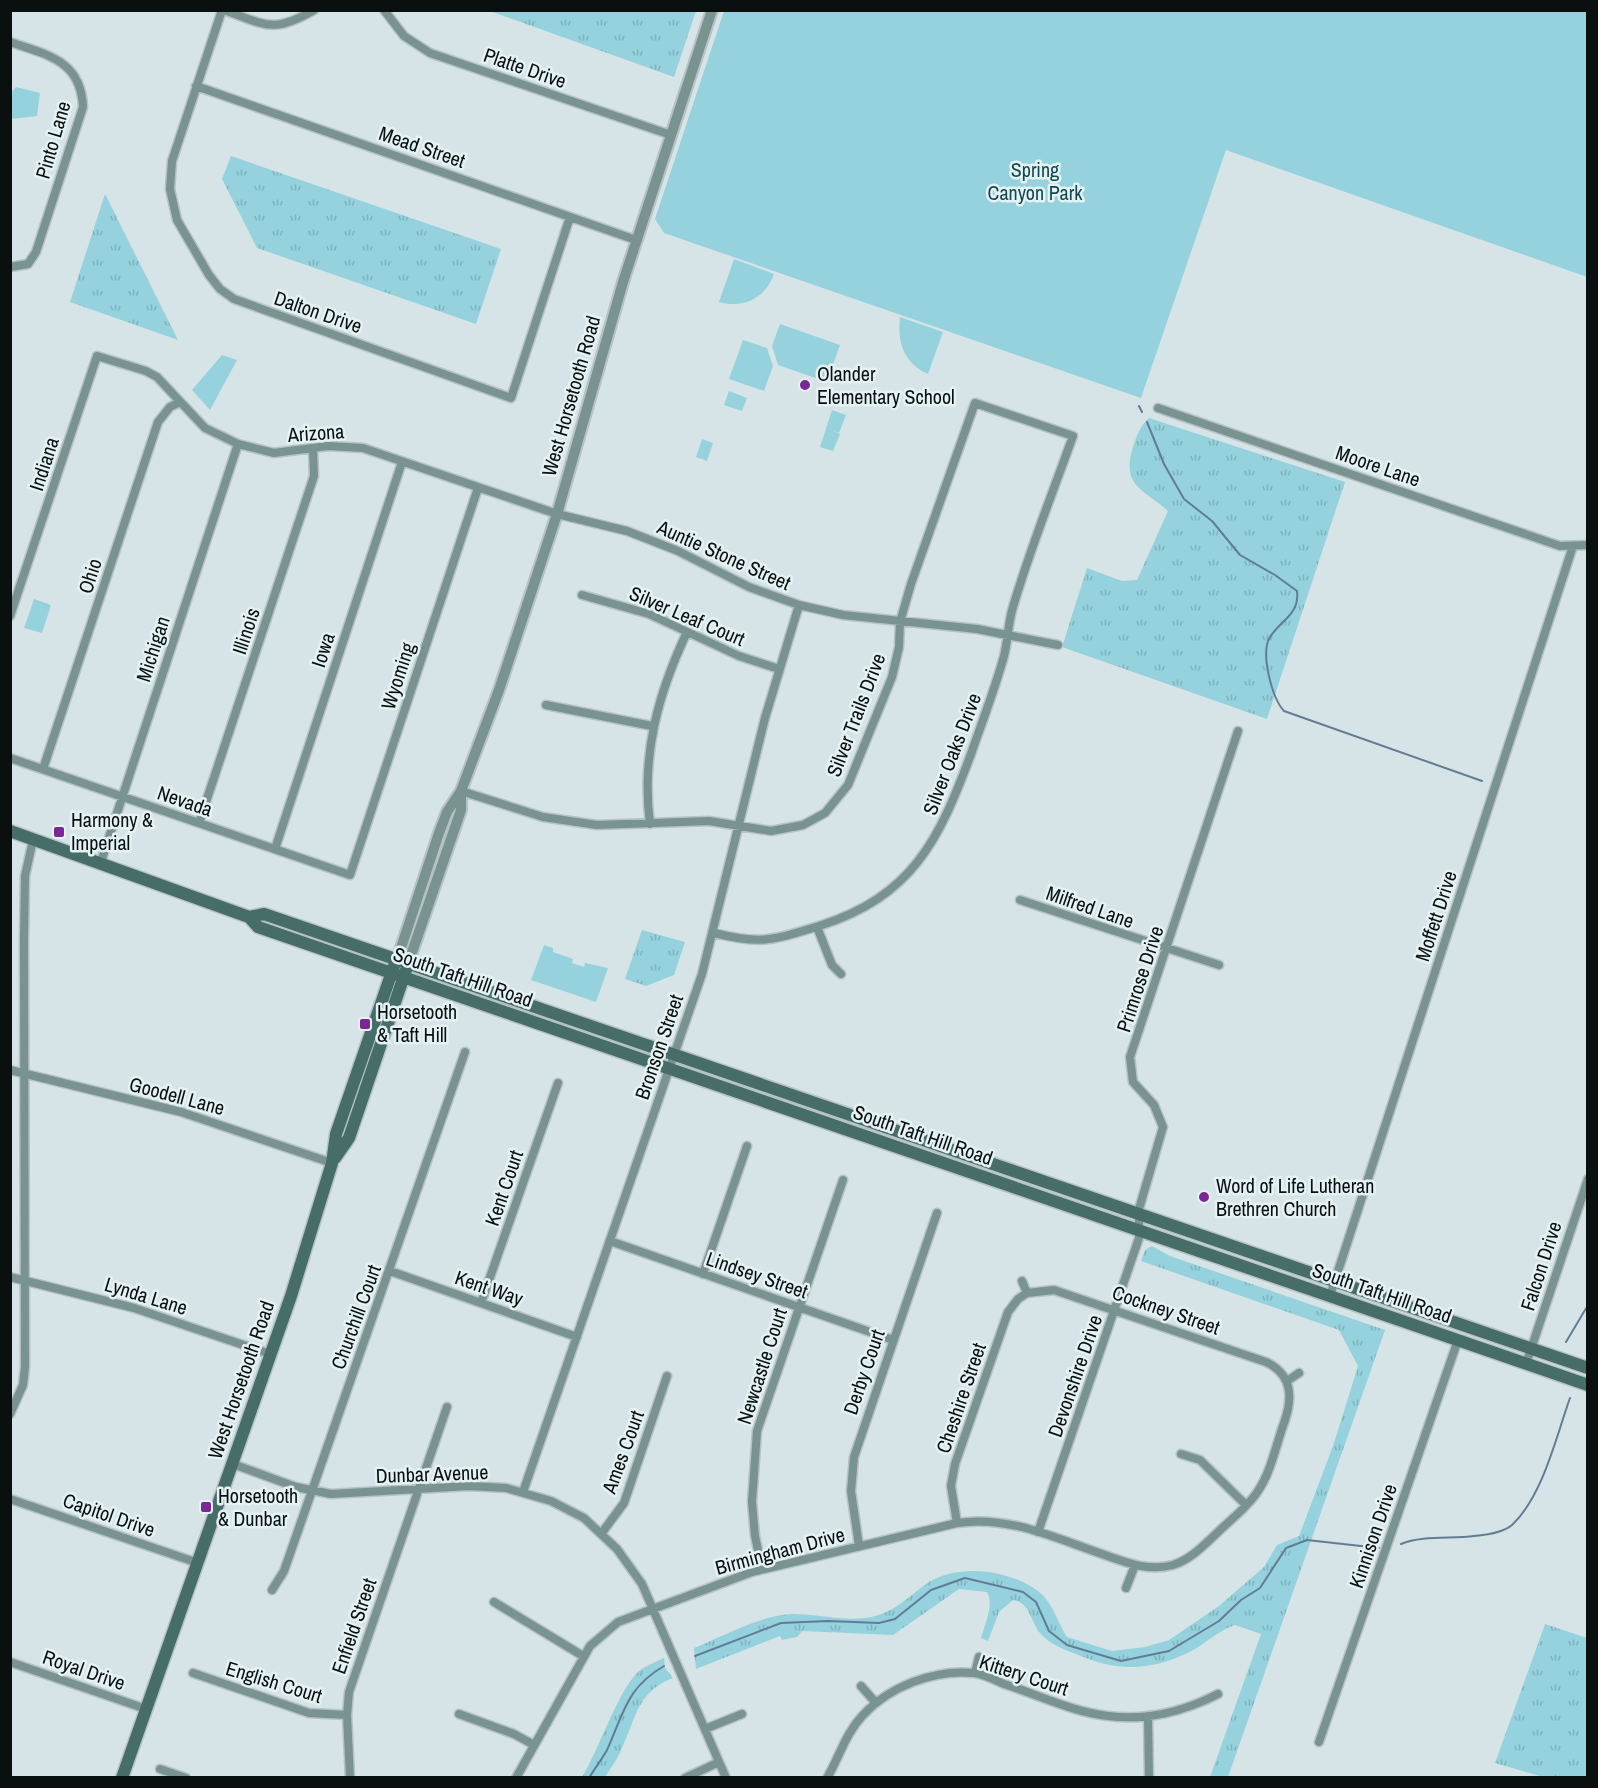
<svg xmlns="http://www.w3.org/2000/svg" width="1598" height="1788" viewBox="0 0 1598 1788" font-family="'Archivo Narrow',sans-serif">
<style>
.grass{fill:url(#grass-tufts)}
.green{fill:#95d2dd}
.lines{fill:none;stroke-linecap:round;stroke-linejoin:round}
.stream{stroke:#637c95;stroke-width:2}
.minor-casing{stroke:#b6c2c4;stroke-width:11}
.tertiary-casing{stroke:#b6c2c4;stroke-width:14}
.secondary-casing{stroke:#b6c2c4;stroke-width:15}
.minor{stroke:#799390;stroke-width:8}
.tertiary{stroke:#799390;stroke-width:10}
.secondary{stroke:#476d69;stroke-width:12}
.poi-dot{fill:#7b2897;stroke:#e4f2f4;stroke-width:2}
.labels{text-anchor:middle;stroke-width:5;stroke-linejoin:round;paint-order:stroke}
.street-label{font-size:20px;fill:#0a0f0f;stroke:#e4f2f4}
.park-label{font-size:20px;fill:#114850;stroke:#e4f2f4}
.poi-label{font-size:20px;fill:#0a0f0f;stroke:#e4f2f4;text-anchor:start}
</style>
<defs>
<pattern id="grass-tufts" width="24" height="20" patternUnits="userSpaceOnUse" patternTransform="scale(1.5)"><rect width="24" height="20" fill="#95d2dd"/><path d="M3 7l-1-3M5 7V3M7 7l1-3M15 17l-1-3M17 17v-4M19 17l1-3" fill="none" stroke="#7fb3bc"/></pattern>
</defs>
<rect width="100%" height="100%" fill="#d7e4e7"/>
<path class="grass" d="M 490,11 L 696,10 L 696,11 L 674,77 Z
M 231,156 L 501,249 L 476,324 L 257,248 L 222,179 Z
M 105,194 L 178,340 L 70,302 Z
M 1149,418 L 1345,482 L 1267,719 L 1062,647 L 1087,568 L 1122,581 L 1137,580 L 1168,511 C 1142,488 1121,486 1133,447 C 1137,435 1140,426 1149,418 Z
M 642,930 L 685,942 L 674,975 L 646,986 L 625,979 Z
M 1152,1246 L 1170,1256 L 1385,1330 L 1228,1777 L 1210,1777 L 1261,1634 L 1235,1625 C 1220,1630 1208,1641 1195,1649 C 1157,1670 1120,1673 1081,1656 C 1068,1651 1050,1645 1041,1634 C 1030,1623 1031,1602 1013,1600 L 999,1612 L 988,1641 L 981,1638 C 985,1624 994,1605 987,1592 L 959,1589 L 893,1635 L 802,1631 L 797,1637 L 782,1640 L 780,1636 L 696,1669 L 694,1648 C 724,1636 760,1615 793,1614 C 818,1614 846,1622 871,1617 C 895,1612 909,1596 929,1582 C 959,1563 1010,1570 1038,1591 C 1052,1601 1058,1623 1067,1637 L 1112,1651 L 1145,1647 L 1169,1640 L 1219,1606 L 1264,1567 L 1277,1545 L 1299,1536 L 1333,1446 L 1358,1366 L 1339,1330 L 1141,1261 L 1145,1250 Z
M 1545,1624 L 1587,1638 L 1587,1777 L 1543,1777 L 1495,1763 Z
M 664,1658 L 665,1668 L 673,1678 C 638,1691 636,1717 622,1748 C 618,1758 611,1768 605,1777 L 582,1777 C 599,1750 618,1690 639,1671 C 645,1666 656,1662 664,1658 Z"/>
<path class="green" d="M 724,11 L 1587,11 L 1587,277 L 1226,150 L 1141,398 L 664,233 L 655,219 Z
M 16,87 L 40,93 L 37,116 L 11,119 L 11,93 Z
M 734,259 L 774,274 C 766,298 743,309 719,302 Z
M 900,317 L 943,332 L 928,374 C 904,363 897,343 900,317 Z
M 780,324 L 840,345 L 827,382 L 778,365 L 772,346 Z
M 743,340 L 767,348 L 773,366 L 764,391 L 729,379 Z
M 222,355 L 237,360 L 210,410 L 192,390 Z
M 729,391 L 747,398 L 742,411 L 724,405 Z
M 832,410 L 846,415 L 839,433 L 829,429 L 840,434 L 833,451 L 820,447 Z
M 702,439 L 713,443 L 707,461 L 696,457 Z
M 34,599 L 51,605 L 42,633 L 24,628 Z
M 544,945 L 553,948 L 553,952 L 573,959 L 572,963 L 584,967 L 585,963 L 608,968 L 596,1002 L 531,980 Z"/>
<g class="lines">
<path class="stream" d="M 1139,406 L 1142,412
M 1147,422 L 1164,464 L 1184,499 L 1212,521 L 1240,555 L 1275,575 L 1297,591 C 1300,614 1281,620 1270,637 C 1260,653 1272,698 1284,711 L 1482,781
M 1566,1342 L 1588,1305
M 1401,1544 C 1422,1535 1451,1539 1474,1536 C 1486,1535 1504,1533 1513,1524 C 1543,1495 1556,1437 1570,1398
M 695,1656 L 781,1623 L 828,1621 L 879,1623 L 895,1619 L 931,1590 L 965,1578 L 1023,1592 L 1036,1602 L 1049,1631 L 1067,1645 L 1121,1661 L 1169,1651 L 1219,1621 L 1241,1600 L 1260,1588 L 1286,1548 L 1307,1540 L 1379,1548
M 589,1778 C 595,1768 602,1759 607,1750 C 624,1713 626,1688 664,1666"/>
<defs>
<path id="minor" d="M 222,10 L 172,161 L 170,189 L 177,220 L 209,275 L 220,289 L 234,299 L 511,398 L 570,217
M 224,10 C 266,25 273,34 314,10
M 384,10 L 404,36 L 430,53 L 671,135
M 10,42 C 47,55 81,60 83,107 L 36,252 L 28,264 L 10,267
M 196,86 L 636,240
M 1158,408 L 1560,546 L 1588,545
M 582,595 L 649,614 L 739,656 L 779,669
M 10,616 L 97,356 L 146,371 L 157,377 L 205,428 L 238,444 L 274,453 L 328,446 L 363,448 L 557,514 L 627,531 L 678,551 L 749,587 L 799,605 L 843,615 L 977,629 L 1058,645
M 546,705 L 652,726
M 10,758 L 350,875 L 478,488
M 43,769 L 158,422 L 170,407 L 180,402
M 461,791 L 543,817 L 597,825 L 709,821 L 771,831 L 803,825 L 825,813 L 848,785 L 892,677 L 899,647 L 900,622 L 911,584 L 975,403 L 1073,436 C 1053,492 1030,549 1013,607 C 1008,623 1008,640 1004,656 C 995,689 982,722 971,754 C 939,840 913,896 819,926 C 773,940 762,945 714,933
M 199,823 L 314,476 L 313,448
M 650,824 C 641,755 658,694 687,632
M 275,849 L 402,462
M 100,865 L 238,444
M 1020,900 L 1219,965
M 817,927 L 832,965 L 841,974
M 10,1070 L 181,1112 L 332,1163
M 610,1241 L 893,1340
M 390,1271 L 577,1337
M 703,1274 L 747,1146
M 10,1277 L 134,1308 L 270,1354
M 1022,1281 L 1027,1293
M 1330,1296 L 1573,546
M 481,1303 L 558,1083
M 1526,1364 L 1588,1179
M 1287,1381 L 1299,1373
M 10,1414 L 23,1385 L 25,1367 L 24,941 L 25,876 L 33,840
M 1181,1454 L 1200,1460 L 1246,1505
M 233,1464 L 296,1487 L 331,1494 L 469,1486 L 506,1488 L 551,1501 L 584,1518 L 617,1549 L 642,1584 L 726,1778
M 523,1492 L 702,974 L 765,718 L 799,605
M 10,1499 L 198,1563
M 1038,1532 L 1139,1238 L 1139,1209 L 1163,1127 L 1154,1105 L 1133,1082 L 1130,1057 L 1238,731
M 601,1534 L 624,1503 L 667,1376
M 859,1546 L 851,1491 L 854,1457 L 937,1213
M 762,1569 L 755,1536 L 752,1502 L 757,1431 L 843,1180
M 1126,1588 L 1135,1565
M 272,1590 L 284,1571 L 465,1052
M 494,1602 L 583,1656
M 10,1662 L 146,1709
M 193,1673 L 309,1713 L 347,1715
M 975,1673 L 979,1657
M 861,1686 L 876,1703
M 459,1714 L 514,1734 L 534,1745
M 1148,1716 L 1149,1778
M 705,1729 L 742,1714
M 1319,1742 L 1458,1340
M 160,1769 L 186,1778
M 350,1778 L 347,1715 L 349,1692 L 447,1407
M 516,1778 L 590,1646 L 618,1622 L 752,1572 L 957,1523 C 1008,1515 1055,1538 1102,1554 C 1125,1562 1148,1572 1173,1565 C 1191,1559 1203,1546 1217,1533 C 1230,1520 1248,1507 1258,1491 C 1271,1472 1276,1445 1284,1423 C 1293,1398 1293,1375 1266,1362 L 1054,1290 L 1027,1293 L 1018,1299 L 1008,1312 L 955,1464 L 951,1486 L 957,1523
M 685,1778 L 719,1762
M 827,1778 C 840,1756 845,1734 863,1715 C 890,1686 935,1669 974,1673 C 984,1674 995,1680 1004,1684 C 1038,1695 1073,1712 1108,1716 C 1146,1721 1185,1711 1218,1694"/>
<path id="tertiary" d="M 397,960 L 439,833 L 447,812 L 461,791 L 499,690 L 557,514 L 623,282 L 712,10
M 408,964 L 461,810 L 461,791"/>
<path id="secondary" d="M 10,831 L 249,917 L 258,927 L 1588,1385
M 249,917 L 264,914 L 1588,1368
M 335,1158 L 349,1138 L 406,970
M 122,1778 L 291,1296 L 332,1163 L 336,1134 L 394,966"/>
</defs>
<use href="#minor" class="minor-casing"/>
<use href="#tertiary" class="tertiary-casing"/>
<use href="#secondary" class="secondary-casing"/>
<use href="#minor" class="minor"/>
<use href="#tertiary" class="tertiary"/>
<use href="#secondary" class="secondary"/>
</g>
<g class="poi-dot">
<circle cx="805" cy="385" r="6"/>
<rect x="53" y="826" width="12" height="12" rx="3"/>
<rect x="359" y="1018" width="12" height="12" rx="3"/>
<circle cx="1204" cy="1197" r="6"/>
<rect x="200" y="1501" width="12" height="12" rx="3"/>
</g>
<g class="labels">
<g class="street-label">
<text transform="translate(525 68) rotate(19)" y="7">Platte Drive</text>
<text transform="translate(53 140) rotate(-74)" y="7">Pinto Lane</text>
<text transform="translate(422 147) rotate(19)" y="7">Mead Street</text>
<text transform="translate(318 312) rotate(19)" y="7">Dalton Drive</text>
<text transform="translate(571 396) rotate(-74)" y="7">West Horsetooth Road</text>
<text transform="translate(316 433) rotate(-4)" y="7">Arizona</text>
<text transform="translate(44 464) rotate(-72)" y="7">Indiana</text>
<text transform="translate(1378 466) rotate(19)" y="7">Moore Lane</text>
<text transform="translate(724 555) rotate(24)" y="7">Auntie Stone Street</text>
<text transform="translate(90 576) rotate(-72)" y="7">Ohio</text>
<text transform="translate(687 616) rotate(23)" y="7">Silver Leaf Court</text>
<text transform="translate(246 631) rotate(-72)" y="7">Illinois</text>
<text transform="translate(153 649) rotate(-72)" y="7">Michigan</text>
<text transform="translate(323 650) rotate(-72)" y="7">Iowa</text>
<text transform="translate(398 676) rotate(-72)" y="7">Wyoming</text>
<text transform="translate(856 715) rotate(-69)" y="7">Silver Trails Drive</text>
<text transform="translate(952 754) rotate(-69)" y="7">Silver Oaks Drive</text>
<text transform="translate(185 801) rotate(19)" y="7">Nevada</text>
<text transform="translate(1090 907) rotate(19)" y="7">Milfred Lane</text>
<text transform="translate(1436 916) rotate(-72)" y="7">Moffett Drive</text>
<text transform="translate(463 977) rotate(19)" y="7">South Taft Hill Road</text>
<text transform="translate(1140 979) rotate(-72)" y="7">Primrose Drive</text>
<text transform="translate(659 1047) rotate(-71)" y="7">Bronson Street</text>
<text transform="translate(177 1096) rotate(15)" y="7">Goodell Lane</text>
<text transform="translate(923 1135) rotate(19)" y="7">South Taft Hill Road</text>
<text transform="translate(504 1188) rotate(-71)" y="7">Kent Court</text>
<text transform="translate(1541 1266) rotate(-72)" y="7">Falcon Drive</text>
<text transform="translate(757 1275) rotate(19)" y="7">Lindsey Street</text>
<text transform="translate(489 1288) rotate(19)" y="7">Kent Way</text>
<text transform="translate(1382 1293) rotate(19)" y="7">South Taft Hill Road</text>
<text transform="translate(146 1296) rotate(17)" y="7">Lynda Lane</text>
<text transform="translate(1166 1310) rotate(19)" y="7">Cockney Street</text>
<text transform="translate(356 1317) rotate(-70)" y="7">Churchill Court</text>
<text transform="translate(762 1366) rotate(-72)" y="7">Newcastle Court</text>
<text transform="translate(864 1372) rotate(-71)" y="7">Derby Court</text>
<text transform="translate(1075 1376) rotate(-71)" y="7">Devonshire Drive</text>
<text transform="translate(241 1380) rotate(-71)" y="7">West Horsetooth Road</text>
<text transform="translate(961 1398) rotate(-71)" y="7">Cheshire Street</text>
<text transform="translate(623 1452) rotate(-70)" y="7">Ames Court</text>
<text transform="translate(432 1474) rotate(-2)" y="7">Dunbar Avenue</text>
<text transform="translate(109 1515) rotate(19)" y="7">Capitol Drive</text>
<text transform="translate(1373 1536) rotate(-71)" y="7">Kinnison Drive</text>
<text transform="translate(780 1551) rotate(-15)" y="7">Birmingham Drive</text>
<text transform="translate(354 1626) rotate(-71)" y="7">Enfield Street</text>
<text transform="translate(84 1670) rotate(19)" y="7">Royal Drive</text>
<text transform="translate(1024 1675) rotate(18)" y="7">Kittery Court</text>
<text transform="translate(274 1682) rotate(17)" y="7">English Court</text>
</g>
<g class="park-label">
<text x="1035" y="177">Spring<tspan x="1035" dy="23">Canyon Park</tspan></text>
</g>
<g class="poi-label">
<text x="817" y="381">Olander<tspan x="817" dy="23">Elementary School</tspan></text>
<text x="71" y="827">Harmony &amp;<tspan x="71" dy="23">Imperial</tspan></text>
<text x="377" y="1019">Horsetooth<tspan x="377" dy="23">&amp; Taft Hill</tspan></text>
<text x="1216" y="1193">Word of Life Lutheran<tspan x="1216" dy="23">Brethren Church</tspan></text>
<text x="218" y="1503">Horsetooth<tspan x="218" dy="23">&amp; Dunbar</tspan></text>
</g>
</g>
<rect width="1598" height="1788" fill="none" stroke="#0a0f0f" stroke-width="24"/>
</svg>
